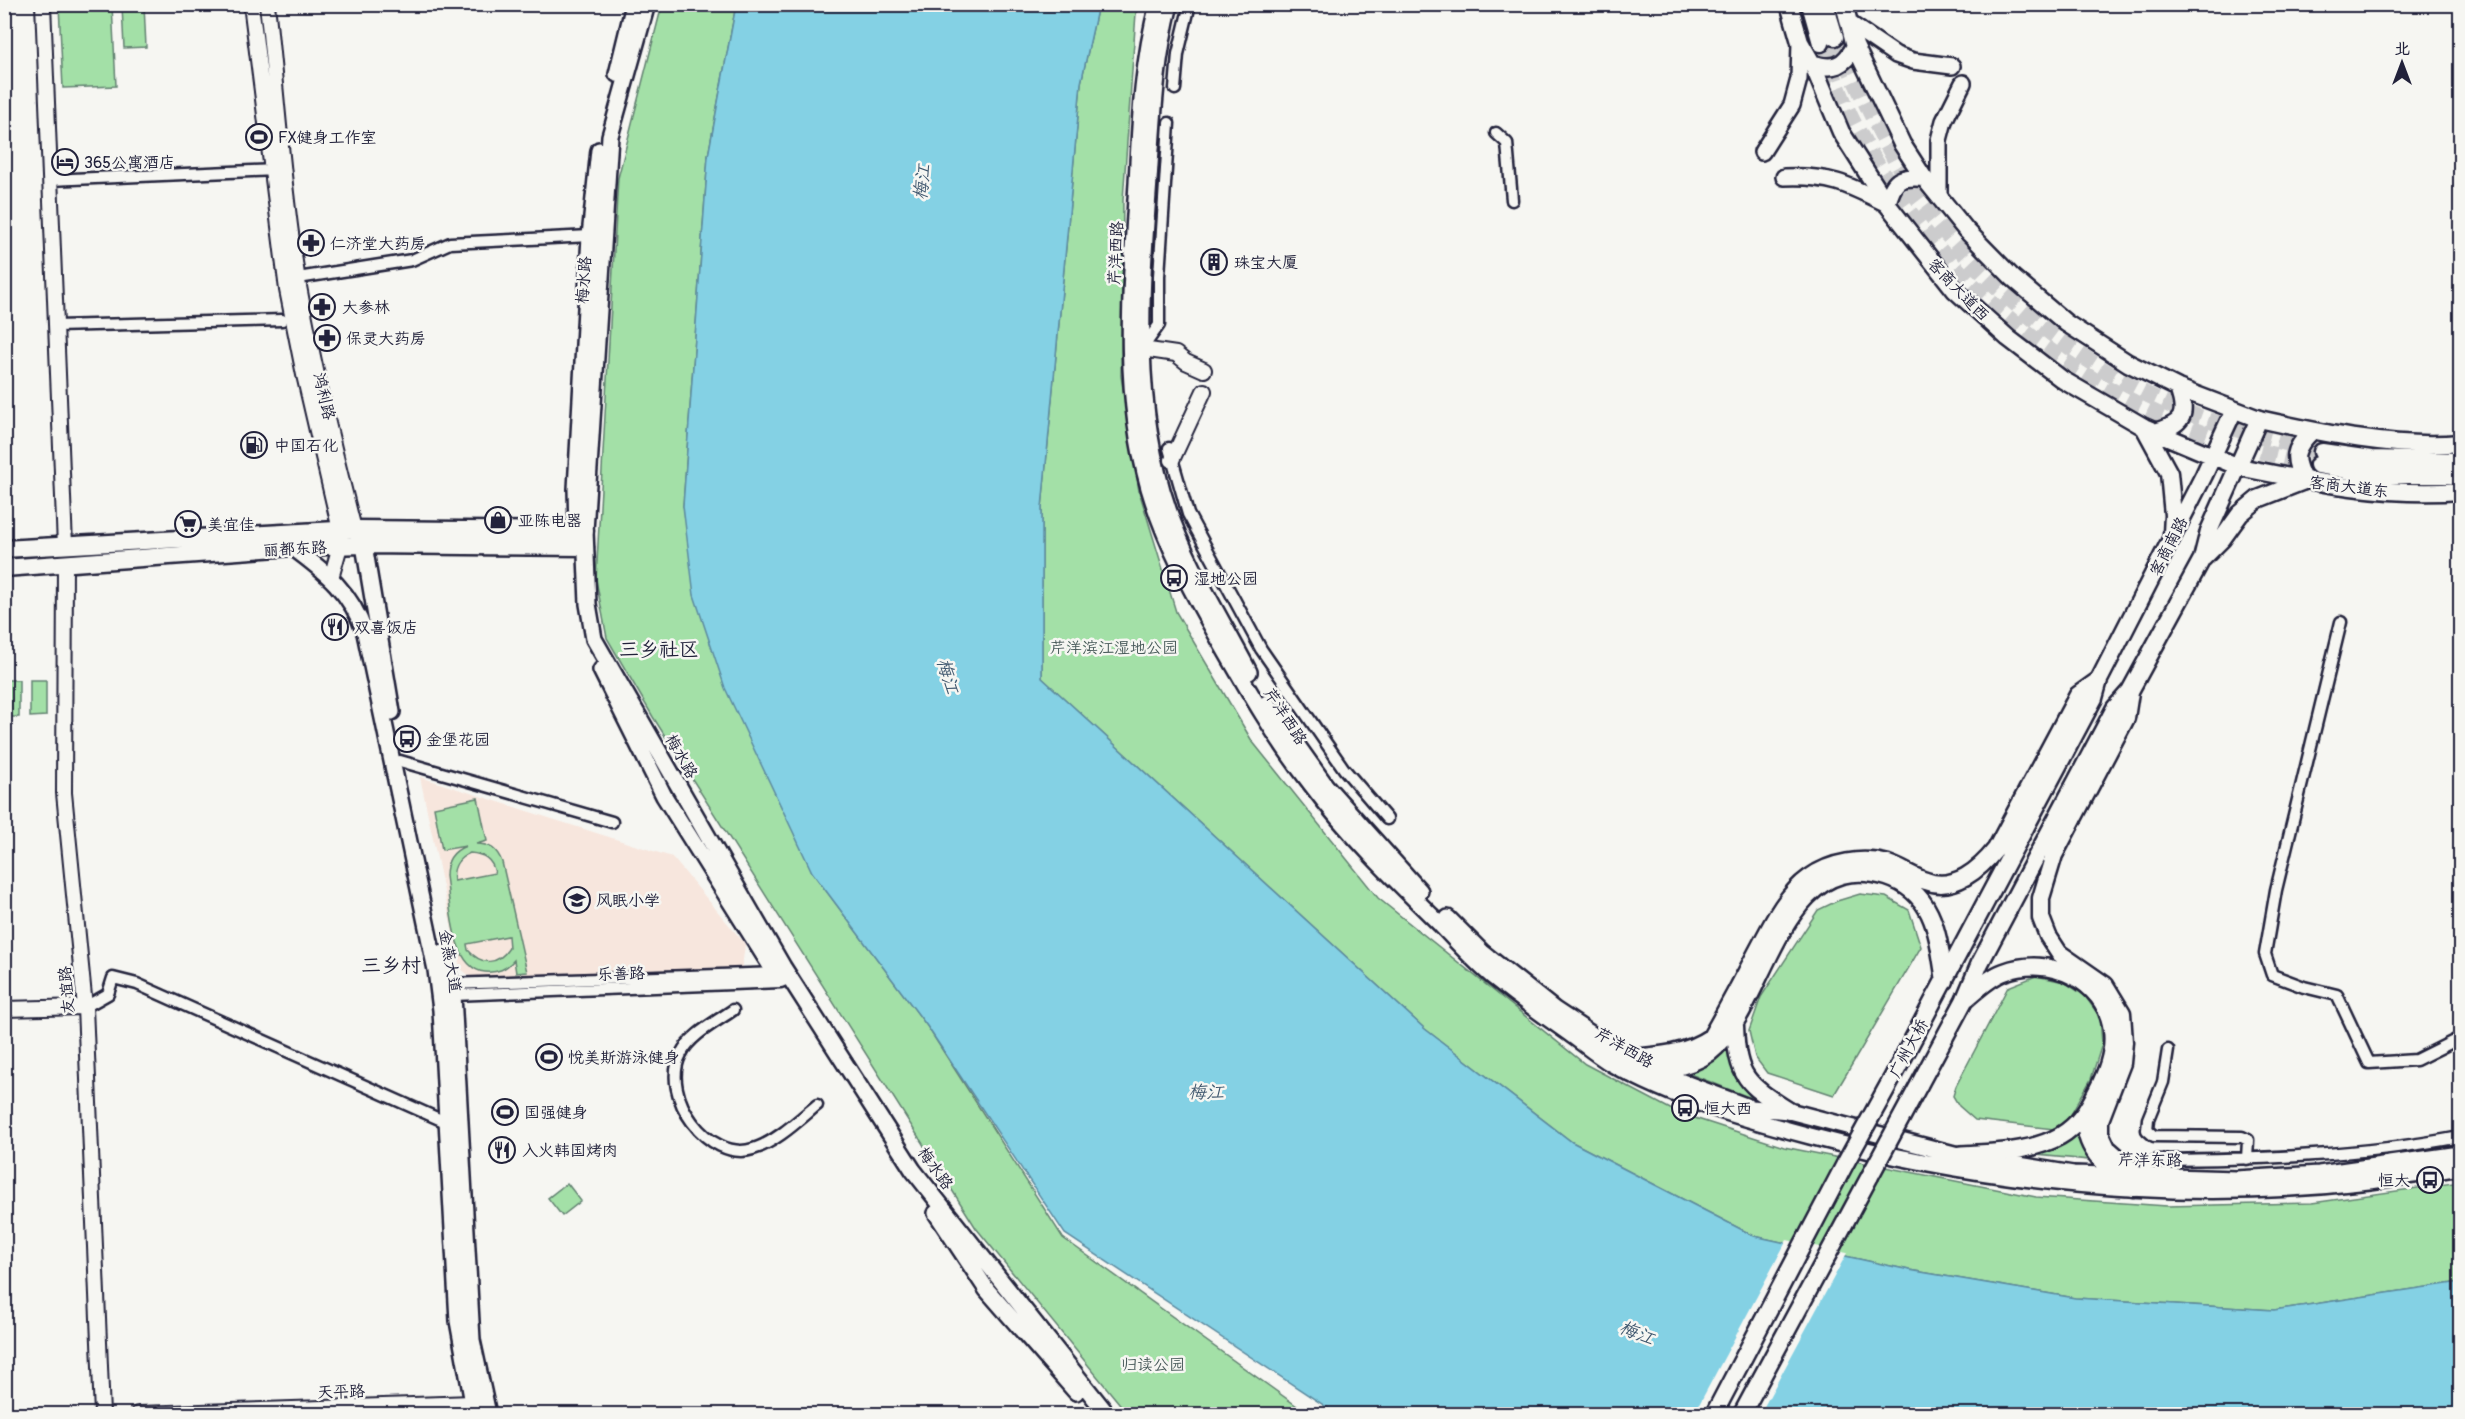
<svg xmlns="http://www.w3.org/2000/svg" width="2465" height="1419" viewBox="0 0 2465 1419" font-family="Pangolin,'LXGW WenKai TC',sans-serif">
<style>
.built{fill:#f7e6dd}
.green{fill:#a3e0a7;stroke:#628171;stroke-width:1.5;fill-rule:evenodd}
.water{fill:#84d1e4;stroke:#5d8ba0;stroke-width:1.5}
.pier{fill:#f6f6f2}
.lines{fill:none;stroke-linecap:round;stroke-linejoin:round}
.primary-tunnel{stroke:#cccccd;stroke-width:16;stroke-dasharray:16 8;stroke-linecap:butt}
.minor-casing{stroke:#22223b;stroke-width:15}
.tertiary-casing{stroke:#22223b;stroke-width:18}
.secondary-casing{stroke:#22223b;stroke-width:20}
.primary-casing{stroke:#22223b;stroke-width:21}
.trunk-casing{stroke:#22223b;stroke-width:21}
.minor{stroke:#f6f6f2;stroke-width:10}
.tertiary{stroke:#f6f6f2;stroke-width:14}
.secondary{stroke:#f6f6f2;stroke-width:15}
.primary{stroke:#f6f6f2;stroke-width:16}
.trunk{stroke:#f6f6f2;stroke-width:16}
.trunk-bridge-casing{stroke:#22223b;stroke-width:21;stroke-linecap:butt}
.trunk-bridge{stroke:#f6f6f2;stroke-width:16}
.labels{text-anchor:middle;stroke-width:5;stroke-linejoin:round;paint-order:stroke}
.poi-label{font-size:16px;fill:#22223b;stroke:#f6f6f2;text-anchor:start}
.street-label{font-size:16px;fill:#22223b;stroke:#f6f6f2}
.park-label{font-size:16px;fill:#495b5b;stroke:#f6f6f2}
.water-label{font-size:18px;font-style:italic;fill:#3f576e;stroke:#f6f6f2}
.quarter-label{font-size:20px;fill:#22223b;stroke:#f6f6f2}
</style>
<rect width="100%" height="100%" fill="#f6f6f2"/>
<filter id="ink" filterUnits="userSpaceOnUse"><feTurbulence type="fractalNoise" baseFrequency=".0167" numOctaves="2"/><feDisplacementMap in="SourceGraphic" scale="12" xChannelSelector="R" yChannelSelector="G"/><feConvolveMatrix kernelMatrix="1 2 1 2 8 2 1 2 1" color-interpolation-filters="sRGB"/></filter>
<g filter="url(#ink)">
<path class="built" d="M 420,777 L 672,857 L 745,944 L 742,968 L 472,978 L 460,968 Z"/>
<path class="green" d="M 59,5 L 112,5 L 116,86 L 63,88 Z
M 144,5 L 146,47 L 124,48 L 122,6 Z
M 662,5 L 736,5 L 708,156 L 683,506 L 812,872 L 927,1026 L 1063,1238 L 1308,1414 L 1128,1414 L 976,1228 L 653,717 L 607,638 L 596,580 L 618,178 Z
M 1098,5 L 1140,5 L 1136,13 L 1123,200 L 1121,376 L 1139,491 L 1176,612 L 1252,741 L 1378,898 L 1585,1064 L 1676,1112 L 1784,1147 L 2036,1197 L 2167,1206 L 2312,1203 L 2460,1182 L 2460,1282 L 2274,1310 L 2075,1298 L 1909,1270 L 1754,1236 L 1572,1142 L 1425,1029 L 1042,678 L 1042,508 L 1081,83 Z
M 4,680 L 19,680 L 19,717 L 5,717 Z
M 30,680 L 46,680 L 46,716 L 30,717 Z
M 478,798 L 487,841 L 476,844 C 490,844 497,849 502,862 L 527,972 L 516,973 L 514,960 C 506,969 498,973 485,972 C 451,969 450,902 446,876 C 446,861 452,851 466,846 L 442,850 L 434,807 ZM 470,853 C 484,854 492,859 495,873 L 454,881 C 452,868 458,858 470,853 ZM 508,936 L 509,948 C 498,965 482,966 468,950 L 467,944 Z
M 1860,894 L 1886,897 L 1909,910 L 1921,947 L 1834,1095 L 1767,1073 L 1755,1057 L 1749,1031 L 1761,997 L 1818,910 L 1837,901 Z
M 2036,976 L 2064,982 L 2085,996 L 2100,1017 L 2102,1044 L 2091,1079 L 2069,1118 L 2054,1129 L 1975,1120 L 1959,1106 L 1953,1096 L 1956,1086 L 2008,987 Z
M 1728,1049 L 1736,1074 L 1751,1098 L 1685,1072 L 1706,1064 Z
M 2076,1127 L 2083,1147 L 2090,1160 L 2026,1154 Z
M 567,1183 L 581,1201 L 562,1216 L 548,1198 Z"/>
<path class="water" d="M 736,5 L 1098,5 L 1081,83 L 1042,508 L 1042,678 L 1425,1029 L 1572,1142 L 1754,1236 L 1909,1270 L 2075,1298 L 2274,1310 L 2460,1282 L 2460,1414 L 1337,1414 L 1065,1234 L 927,1026 L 812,872 L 725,688 L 694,595 L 683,506 L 708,156 Z"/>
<path class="pier" d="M 1787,1240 L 1847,1253 L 1760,1414 L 1694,1414 Z"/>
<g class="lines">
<path class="primary-tunnel" d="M 1835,37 C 1854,79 1873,120 1895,160 C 1903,173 1909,187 1918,199 C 1986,289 2085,373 2191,414 C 2233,430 2278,441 2322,452
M 1821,43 C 1833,71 1842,101 1856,127 C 1936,278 2068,388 2230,443 C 2258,452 2289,458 2318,465"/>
<defs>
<path id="minor" d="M 1175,89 L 1178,54 L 1190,4
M 1496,133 L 1507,143 L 1512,200
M 50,180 L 277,170
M 298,278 L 412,260 L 450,243 L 590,236
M 56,326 L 282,320
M 1142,349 L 1159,325 L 1159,276 L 1169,123
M 1169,448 L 1188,514 L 1261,649 L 1344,769 L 1387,819
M 2341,622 L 2276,890 L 2265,954 L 2272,975 L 2304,987 L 2337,995 L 2369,1063 L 2416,1060 L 2460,1038
M 400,761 L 612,822
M 449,984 L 775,973 L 778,971
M 453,995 L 781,982 L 790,978
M 85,1007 L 108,994 L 113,978 L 137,984 L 448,1123
M 733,1010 C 716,1022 690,1035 681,1054 C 659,1095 709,1163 753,1149 C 775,1143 800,1119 817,1105
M 2168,1050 L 2163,1082 L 2148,1119 L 2147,1130 L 2154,1136 L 2242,1137 L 2248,1140 L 2247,1159
M 2140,1177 L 2148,1164 L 2158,1160 C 2261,1159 2359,1156 2460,1137"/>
<path id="tertiary" d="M 43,4 L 65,546
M 251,4 L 287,290 L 304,375 L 340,530 L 340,546 L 331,578
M 267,4 C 277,96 283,189 298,281 C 313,365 333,447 354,529
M 1142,349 L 1176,354 L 1186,362 L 1204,370
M 1172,460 L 1204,391
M 65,563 L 64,793 L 85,1007 L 102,1414
M 4,1009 L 85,1007
M 138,1414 L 473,1403"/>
<path id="secondary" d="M 647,4 L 610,136 L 585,531 L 588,604 L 594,639 L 783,967 L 913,1170 L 1107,1414
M 1158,4 C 1142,63 1140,122 1137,183 C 1131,283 1121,389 1149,488 C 1165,543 1192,592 1220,641 C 1248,690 1276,739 1311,784 C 1349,835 1395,880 1440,924 C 1457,942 1474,961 1492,976 C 1517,996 1543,1015 1569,1033 C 1583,1043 1597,1055 1612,1064 C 1674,1099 1742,1118 1810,1136 C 2021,1192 2245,1209 2460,1167
M 1170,4 C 1155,62 1153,121 1149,180 C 1141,289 1132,404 1168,509 C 1186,563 1222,620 1249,672
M 1849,23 L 1896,55 L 1913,61 L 1952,66
M 617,74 L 634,4
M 1762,152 L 1792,105 L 1799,79 L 1800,42
M 1784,177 C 1830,175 1847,184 1887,204
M 1939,196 L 1939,140 L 1944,121 L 1963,83
M 577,530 L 576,489 L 590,236 L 599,150
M 358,536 L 364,545 L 392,712
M 292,547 C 326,572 351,592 365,633 L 436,970 L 441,1010 L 458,1321 L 475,1414
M 601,670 L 664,796 L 777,976
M 1267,703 L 1326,786 L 1420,891
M 1448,918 L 1482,952 L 1555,1010 L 1617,1051 L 1653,1071 L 1751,1108 L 1789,1111 L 1958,1155 L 2073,1174 L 2236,1179 L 2319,1174 L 2460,1154
M 443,953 L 453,995 L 472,1340 L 488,1414
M 936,1213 L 987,1290 L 1076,1392"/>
<path id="primary" d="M 1810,4 L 1821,43
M 1825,4 L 1835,37
M 2259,419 C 2322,433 2396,449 2460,443
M 2322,452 L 2371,459 L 2460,461
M 2318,465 L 2373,475 L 2460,475
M 2239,467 C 2313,482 2385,497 2460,491
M 2304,481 C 2292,458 2293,449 2312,431
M 4,549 L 354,529 L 585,531
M 4,568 L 292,547 L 364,545 L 585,547"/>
<path id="trunk" d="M 1789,4 L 1800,42 L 1812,63 L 1841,132 L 1887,204 L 1955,290 L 2008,338 L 2063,380 L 2144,427 L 2239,467
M 1844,4 L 1855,46 L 1902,144 L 1924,178 L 1966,230 L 2013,278 L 2066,323 L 2128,363 L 2178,388 L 2259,419 L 2209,531 L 2202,559 L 2130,691 L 2115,708 L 1980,963 L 1964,1001 L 1919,1085
M 1812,63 C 1833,71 1844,66 1855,46
M 1887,204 C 1894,180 1898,176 1924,178
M 2144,427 L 2169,473 L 2173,515 L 2172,533
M 2155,432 C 2183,424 2188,416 2178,388
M 2203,558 L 2222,539 L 2240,514 L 2258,499 L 2304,481
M 2130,692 L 2126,718 L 2054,855 L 2041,898 L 2041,918 L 2048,936 L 2059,953 L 2105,985 L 2122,1013 L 2124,1042 L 2122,1063 L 2100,1120 L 2100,1133 L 2107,1148 L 2140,1177
M 1735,1026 C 1737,1078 1747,1084 1789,1111
M 1630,1058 C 1660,1056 1686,1054 1711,1037 C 1727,1009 1742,981 1757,952 C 1771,926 1785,895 1809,878 C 1831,862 1862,857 1888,864 C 1901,868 1913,877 1926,881 C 1954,892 1980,869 1996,849 L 2078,695 L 2099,680
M 1630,1073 C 1659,1070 1695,1069 1716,1047 C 1768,997 1783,845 1887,877 C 1936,893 1938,938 1945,981
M 1895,1073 L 2094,698 L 2099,680 L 2204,475 L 2234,410
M 2088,1110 C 2087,1116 2086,1123 2086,1129 C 2088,1154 2115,1175 2133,1188
M 1958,1155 C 1992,1152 2030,1153 2060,1136 C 2079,1125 2088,1109 2097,1091 C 2107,1072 2115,1051 2112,1030 C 2105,979 2049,955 2004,972 C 1990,977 1978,989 1967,998
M 1714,1414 L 1845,1164
M 1742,1414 L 1870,1176"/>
</defs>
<use href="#minor" class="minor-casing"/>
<use href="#tertiary" class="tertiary-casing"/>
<use href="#secondary" class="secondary-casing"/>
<use href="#primary" class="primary-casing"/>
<use href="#trunk" class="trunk-casing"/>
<use href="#minor" class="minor"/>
<use href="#tertiary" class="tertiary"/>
<use href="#secondary" class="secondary"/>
<use href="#primary" class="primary"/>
<use href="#trunk" class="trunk"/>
<defs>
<path id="trunk-bridge" d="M 1845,1164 L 1895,1073
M 1870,1176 L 1919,1085"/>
</defs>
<use href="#trunk-bridge" class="trunk-bridge-casing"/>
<use href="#trunk-bridge" class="trunk-bridge"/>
</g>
</g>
<defs>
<symbol id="stadium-ring" viewBox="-11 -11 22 22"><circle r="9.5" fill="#f6f6f2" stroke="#22223b" stroke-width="1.5"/><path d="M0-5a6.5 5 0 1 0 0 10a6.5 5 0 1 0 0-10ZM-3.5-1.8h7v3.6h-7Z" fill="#22223b"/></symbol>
<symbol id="hotel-ring" viewBox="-11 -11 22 22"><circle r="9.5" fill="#f6f6f2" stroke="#22223b" stroke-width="1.5"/><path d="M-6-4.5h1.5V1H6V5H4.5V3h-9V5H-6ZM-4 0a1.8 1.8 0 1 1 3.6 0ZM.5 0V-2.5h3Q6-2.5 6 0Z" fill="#22223b"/></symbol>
<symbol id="pharmacy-ring" viewBox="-11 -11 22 22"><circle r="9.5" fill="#f6f6f2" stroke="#22223b" stroke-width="1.5"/><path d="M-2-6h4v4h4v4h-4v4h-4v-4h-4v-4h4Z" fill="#22223b"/></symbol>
<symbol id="building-ring" viewBox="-11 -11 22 22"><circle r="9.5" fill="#f6f6f2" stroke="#22223b" stroke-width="1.5"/><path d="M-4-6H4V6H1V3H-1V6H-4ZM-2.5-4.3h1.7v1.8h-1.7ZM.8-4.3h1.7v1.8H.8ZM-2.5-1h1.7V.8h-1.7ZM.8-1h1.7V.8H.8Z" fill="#22223b"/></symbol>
<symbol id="fuel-ring" viewBox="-11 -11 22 22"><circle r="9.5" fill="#f6f6f2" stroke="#22223b" stroke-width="1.5"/><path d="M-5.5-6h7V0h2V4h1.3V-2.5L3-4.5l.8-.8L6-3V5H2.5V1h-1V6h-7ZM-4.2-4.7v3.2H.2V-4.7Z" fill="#22223b"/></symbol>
<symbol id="shop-ring" viewBox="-11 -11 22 22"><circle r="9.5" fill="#f6f6f2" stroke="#22223b" stroke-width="1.5"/><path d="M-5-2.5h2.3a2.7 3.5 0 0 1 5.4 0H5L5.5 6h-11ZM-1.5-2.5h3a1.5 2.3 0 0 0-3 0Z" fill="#22223b"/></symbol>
<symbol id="supermarket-ring" viewBox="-11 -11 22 22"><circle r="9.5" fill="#f6f6f2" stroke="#22223b" stroke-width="1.5"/><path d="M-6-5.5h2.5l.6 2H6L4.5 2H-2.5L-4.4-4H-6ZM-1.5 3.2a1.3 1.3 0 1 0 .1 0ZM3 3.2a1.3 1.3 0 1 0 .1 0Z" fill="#22223b"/></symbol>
<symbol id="bus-ring" viewBox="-11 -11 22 22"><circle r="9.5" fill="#f6f6f2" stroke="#22223b" stroke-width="1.5"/><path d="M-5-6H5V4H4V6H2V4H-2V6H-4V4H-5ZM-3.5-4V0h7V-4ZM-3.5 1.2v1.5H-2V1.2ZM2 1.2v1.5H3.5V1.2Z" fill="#22223b"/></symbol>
<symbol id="restaurant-ring" viewBox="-11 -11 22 22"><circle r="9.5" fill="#f6f6f2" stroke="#22223b" stroke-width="1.5"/><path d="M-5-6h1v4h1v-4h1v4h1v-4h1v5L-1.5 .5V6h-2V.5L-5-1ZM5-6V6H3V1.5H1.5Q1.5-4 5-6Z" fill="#22223b"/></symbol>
<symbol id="school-ring" viewBox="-11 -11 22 22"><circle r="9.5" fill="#f6f6f2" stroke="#22223b" stroke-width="1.5"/><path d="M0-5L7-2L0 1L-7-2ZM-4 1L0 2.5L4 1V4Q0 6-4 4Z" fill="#22223b"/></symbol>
</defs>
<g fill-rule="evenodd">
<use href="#stadium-ring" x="244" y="122" width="30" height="30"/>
<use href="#hotel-ring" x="50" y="147" width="30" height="30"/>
<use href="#pharmacy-ring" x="296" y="228" width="30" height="30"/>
<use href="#building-ring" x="1199" y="247" width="30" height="30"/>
<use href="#pharmacy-ring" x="307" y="292" width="30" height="30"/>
<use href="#pharmacy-ring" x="312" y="323" width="30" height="30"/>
<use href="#fuel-ring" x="239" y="430" width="30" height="30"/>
<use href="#shop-ring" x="483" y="505" width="30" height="30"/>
<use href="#supermarket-ring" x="173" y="509" width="30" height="30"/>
<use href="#bus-ring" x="1159" y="563" width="30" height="30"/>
<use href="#restaurant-ring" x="320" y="612" width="30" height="30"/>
<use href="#bus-ring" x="392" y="724" width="30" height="30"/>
<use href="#school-ring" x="562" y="885" width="30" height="30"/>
<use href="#stadium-ring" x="534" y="1042" width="30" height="30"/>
<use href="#bus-ring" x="1670" y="1093" width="30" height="30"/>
<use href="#stadium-ring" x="490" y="1097" width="30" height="30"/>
<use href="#restaurant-ring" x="487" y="1135" width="30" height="30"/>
<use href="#bus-ring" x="2415" y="1165" width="30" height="30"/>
</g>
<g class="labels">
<g class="poi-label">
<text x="278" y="143">FX健身工作室</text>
<text x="84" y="168">365公寓酒店</text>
<text x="330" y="249">仁济堂大药房</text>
<text x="1234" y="268">珠宝大厦</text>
<text x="342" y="313">大参林</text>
<text x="346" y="344">保灵大药房</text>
<text x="274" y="451">中国石化</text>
<text x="518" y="526">亚陈电器</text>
<text x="207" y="530">美宜佳</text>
<text x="1194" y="584">湿地公园</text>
<text x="354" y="633">双喜饭店</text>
<text x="426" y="745">金堡花园</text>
<text x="596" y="906">风眠小学</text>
<text x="568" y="1063">悦美斯游泳健身</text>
<text x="1704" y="1114">恒大西</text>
<text x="524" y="1118">国强健身</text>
<text x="522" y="1156">入火韩国烤肉</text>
<text x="2410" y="1186" text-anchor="end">恒大</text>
</g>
<g class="street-label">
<text transform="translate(1115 253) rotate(-87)" y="6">芹洋西路</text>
<text transform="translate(583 280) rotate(-86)" y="6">梅水路</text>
<text transform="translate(1959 289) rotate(46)" y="6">客商大道西</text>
<text transform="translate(325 396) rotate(77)" y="6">鸿利路</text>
<text transform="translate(2349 486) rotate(7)" y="6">客商大道东</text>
<text transform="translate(2168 546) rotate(-63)" y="6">客商南路</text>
<text transform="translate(295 548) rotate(-3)" y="6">丽都东路</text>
<text transform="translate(1286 716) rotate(57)" y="6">芹洋西路</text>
<text transform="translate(682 756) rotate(60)" y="6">梅水路</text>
<text transform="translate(451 961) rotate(80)" y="6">金燕大道</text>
<text transform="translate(621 973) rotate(-2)" y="6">乐善路</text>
<text transform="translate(66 990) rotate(-95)" y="6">友谊路</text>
<text transform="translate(1625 1047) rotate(30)" y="6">芹洋西路</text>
<text transform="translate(1908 1048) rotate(-62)" y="6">广州大桥</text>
<text transform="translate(2150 1159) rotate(1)" y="6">芹洋东路</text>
<text transform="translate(936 1168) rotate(54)" y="6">梅水路</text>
<text transform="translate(341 1391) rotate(-2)" y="6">天平路</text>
</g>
<g class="park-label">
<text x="1114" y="653">芹洋滨江湿地公园</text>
<text x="1153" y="1370">归读公园</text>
</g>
<g class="water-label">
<text transform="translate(922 182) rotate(-84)" y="6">梅江</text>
<text transform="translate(948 676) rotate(73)" y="6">梅江</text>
<text x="1206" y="1098">梅江</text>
<text transform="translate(1637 1333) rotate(22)" y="6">梅江</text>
</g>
<g class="quarter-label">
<text x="659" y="656">三乡社区</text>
<text x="391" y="972">三乡村</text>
</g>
</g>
<rect width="2465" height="1419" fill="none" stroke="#f6f6f2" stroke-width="24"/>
<rect x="12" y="12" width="2441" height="1395" fill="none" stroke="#22223b" stroke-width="2" filter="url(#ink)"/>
<g transform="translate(2402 63)" stroke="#f6f6f2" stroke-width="4.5" paint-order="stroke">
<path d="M0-4.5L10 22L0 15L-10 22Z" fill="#22223b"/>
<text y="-9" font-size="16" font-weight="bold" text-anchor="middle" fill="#22223b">北</text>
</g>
</svg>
